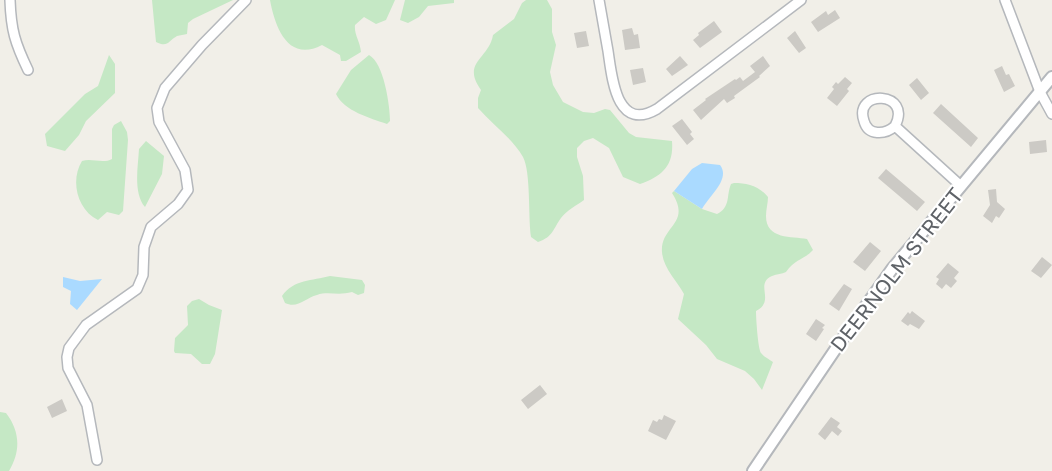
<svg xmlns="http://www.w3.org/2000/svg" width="1052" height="471" viewBox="0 0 1052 471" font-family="'Golos Text',sans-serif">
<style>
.green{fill:#c5e8c5}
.water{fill:#aadaff}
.building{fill:#cccac5}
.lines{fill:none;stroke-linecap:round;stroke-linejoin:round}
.minor-casing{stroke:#b5b8bc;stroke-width:12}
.tertiary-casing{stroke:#b5b8bc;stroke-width:14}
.minor{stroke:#fff;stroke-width:9}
.tertiary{stroke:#fff;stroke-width:10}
.labels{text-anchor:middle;stroke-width:4.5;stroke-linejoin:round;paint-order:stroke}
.street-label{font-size:21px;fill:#5f6368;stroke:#fff}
</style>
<rect width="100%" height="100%" fill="#f1efe8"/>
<path class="green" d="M 152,0 L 233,0 L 193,19 L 188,23 L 187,34 C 184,35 180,35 177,36 C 168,41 168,48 156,42 Z
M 270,0 L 395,0 L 386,20 L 376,24 L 364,17 L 355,25 C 354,35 360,41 361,52 L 346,61 L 341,61 L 340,55 L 322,45 C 288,63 275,27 270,0 Z
M 405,0 L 454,0 L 454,3 L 428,6 L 419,17 L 408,23 L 400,20 Z
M 526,0 L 547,0 L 552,9 L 552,32 L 556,45 L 550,72 L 553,85 L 563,102 L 583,112 L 594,113 L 605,109 L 610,110 L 629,133 L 636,137 L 672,141 C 674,166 662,176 640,184 L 623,177 L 609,148 L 593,138 L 584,141 L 577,148 L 577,157 L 583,176 L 584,200 C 577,205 566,211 561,218 C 553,229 553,237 538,242 L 531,237 C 528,217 531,172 523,157 C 512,138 493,125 478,108 L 478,98 L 481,90 C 461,62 489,59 493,35 L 514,19 L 522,3 Z
M 109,55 L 115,64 L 115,93 L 86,121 L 79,135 L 65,151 L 47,146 L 45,134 L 85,94 L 98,86 Z
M 369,55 C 384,63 390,106 390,121 L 387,124 C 370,118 344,111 336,94 L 351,70 Z
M 121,121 L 127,132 L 128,140 L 123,211 L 119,215 L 107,212 L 98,220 C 77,210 70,180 82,161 C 92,158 103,164 112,159 L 112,129 L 114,125 Z
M 146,141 L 164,156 L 162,174 L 145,207 C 133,193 138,167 139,149 Z
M 734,183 C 747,183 759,186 768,197 C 768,203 766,209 766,216 C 766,240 792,236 807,239 L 813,250 C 804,260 796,258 786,272 C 782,274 777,274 772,276 C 754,284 776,301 756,311 C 756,318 758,349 761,353 C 764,357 769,359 773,362 L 762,390 L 754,379 L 745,371 L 717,359 L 706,345 L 678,319 L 684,294 C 677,281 663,268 662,252 C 660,226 692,224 672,193 L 674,191 L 702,209 L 717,214 C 731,207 726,196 731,184 Z
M 330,276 L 362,280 L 365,285 L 364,293 L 358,295 L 352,292 C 338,296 328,291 317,295 C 305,298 298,309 285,303 L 282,296 C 294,279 312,281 330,276 Z
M 199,299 L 209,305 L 222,310 L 215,354 L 210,364 L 202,364 L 191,354 L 175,353 L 174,351 L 175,338 L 188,325 L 187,306 L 192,301 Z
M 0,412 L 6,413 C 20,431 21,451 9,471 L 0,471 Z"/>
<path class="water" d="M 702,163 L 720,165 C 731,179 709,196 702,209 L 674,191 L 692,169 Z
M 63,277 L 80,281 L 102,279 L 77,310 L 70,304 L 71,291 L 63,287 Z"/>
<path class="building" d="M 835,10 L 840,18 L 818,32 L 811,22 L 826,11 L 828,15 Z
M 714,21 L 722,32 L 700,48 L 693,40 L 699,35 L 698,33 Z
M 632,28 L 634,35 L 638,34 L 640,48 L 625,50 L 622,30 Z
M 586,31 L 589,46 L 577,48 L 574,33 Z
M 795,31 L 806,48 L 799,53 L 787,38 Z
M 680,56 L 688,65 L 672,76 L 666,69 Z
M 763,56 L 770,66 L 759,76 L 760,77 L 734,96 L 735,98 L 727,103 L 724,99 L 701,120 L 693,110 L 706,100 L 705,99 L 735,79 L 736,80 L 740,77 L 743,81 L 755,72 L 750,66 Z
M 1002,66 L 1006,75 L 1009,74 L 1015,86 L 1004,92 L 994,70 Z
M 643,68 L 646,82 L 633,85 L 630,70 Z
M 845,77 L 852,83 L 847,89 L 849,91 L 837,106 L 827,98 L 834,89 L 832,87 L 836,82 L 838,84 Z
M 917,78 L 929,93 L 921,100 L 909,85 Z
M 941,104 L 978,138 L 971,147 L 933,113 Z
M 682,119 L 692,132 L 690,134 L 694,139 L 687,145 L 672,126 Z
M 1046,140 L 1047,152 L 1030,154 L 1029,142 Z
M 886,169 L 925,202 L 917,211 L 878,178 Z
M 996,189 L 997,202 L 1005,209 L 999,218 L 996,216 L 992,223 L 983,216 L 990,205 L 988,190 Z
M 870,242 L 881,251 L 865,271 L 853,262 Z
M 1042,257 L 1052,265 L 1041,278 L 1031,271 Z
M 948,263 L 959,272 L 954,278 L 957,281 L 951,288 L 946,284 L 942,289 L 936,284 L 939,279 L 936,277 Z
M 844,284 L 852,289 L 839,311 L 829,304 Z
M 912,311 L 925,321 L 919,329 L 910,324 L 908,326 L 901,321 L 908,312 L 910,314 Z
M 816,319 L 825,325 L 822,328 L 824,329 L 816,341 L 806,334 Z
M 540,385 L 547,394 L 528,409 L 521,400 Z
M 62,399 L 67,411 L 52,418 L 47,407 Z
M 664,415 L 676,421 L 666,440 L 648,431 L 653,420 L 657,422 L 659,419 L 662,420 Z
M 831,417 L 840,423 L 837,427 L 842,431 L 838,436 L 832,431 L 825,440 L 818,434 Z"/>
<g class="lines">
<defs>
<path id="minor" d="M 10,0 C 11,30 15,43 28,70
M 599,0 C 602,17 605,34 608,51 C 612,77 616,133 657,109 L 801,0
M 1005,0 L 1040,92 L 1052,114
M 895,126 C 885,135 868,136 864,121 C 853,89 913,91 895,126 L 961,186
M 97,460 L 87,405 L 68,368 L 67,357 L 69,348 L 86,325 L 137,289 L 143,275 L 144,247 L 151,227 L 178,204 L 188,190 L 185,170 L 159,122 L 157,108 L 165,88 L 202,45 L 246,0"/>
<path id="tertiary" d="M 753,471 L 841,341 L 892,269 L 1052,77"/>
</defs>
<use href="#minor" class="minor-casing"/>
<use href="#tertiary" class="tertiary-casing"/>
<use href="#minor" class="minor"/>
<use href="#tertiary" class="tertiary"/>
</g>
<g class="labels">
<g class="street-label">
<text transform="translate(897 270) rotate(-52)" y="7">DEERNOLM STREET</text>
</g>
</g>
</svg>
